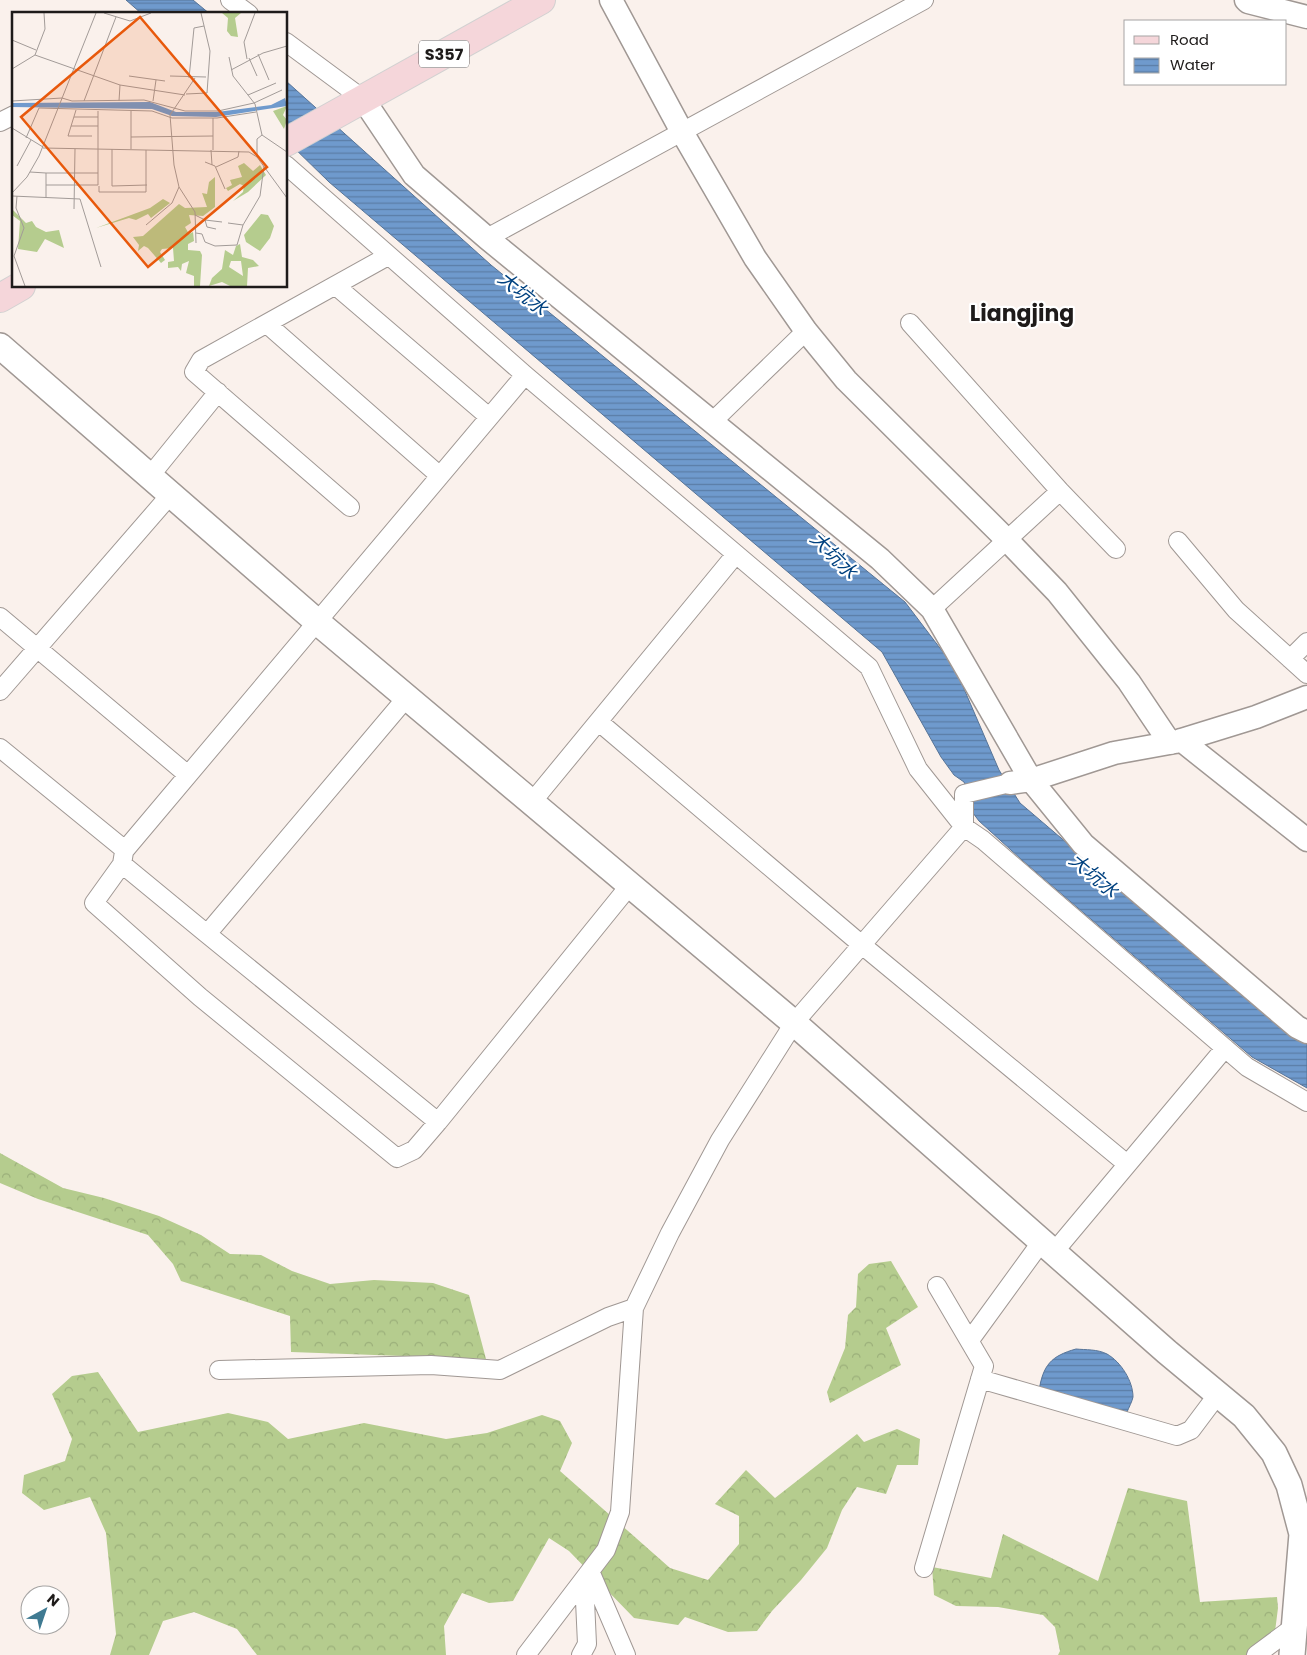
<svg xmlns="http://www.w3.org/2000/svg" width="1307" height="1655" viewBox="0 0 1307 1655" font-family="Poppins,'Noto Sans SC',sans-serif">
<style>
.forest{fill:url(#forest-crowns)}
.water{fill:url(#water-rules);stroke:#577497}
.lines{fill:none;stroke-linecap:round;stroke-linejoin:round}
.minor-casing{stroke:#a09894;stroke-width:20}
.tertiary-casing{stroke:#a09894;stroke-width:25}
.secondary-casing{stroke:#a09894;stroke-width:28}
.primary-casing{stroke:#d2d1d1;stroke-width:30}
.minor{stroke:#fff;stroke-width:18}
.tertiary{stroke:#fff;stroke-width:22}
.secondary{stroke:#fff;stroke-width:25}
.primary{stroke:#f5d6da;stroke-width:28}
.labels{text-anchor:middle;stroke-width:4.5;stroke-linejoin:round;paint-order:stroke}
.shield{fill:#fff;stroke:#625f5f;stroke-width:1}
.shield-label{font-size:16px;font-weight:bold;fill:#1e1b1a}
.water-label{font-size:19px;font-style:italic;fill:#00417f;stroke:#fff}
.district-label{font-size:22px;font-weight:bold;fill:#1e1b1a;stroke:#fff}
.inset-road{fill:none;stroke:#a29b98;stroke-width:1}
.view{fill:#e8590c;fill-opacity:0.15;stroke:#e8590c;stroke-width:2.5}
.inset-edge{fill:none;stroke:#1e1b1a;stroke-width:2.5}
</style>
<defs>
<pattern id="forest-crowns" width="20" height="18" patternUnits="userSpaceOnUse" patternTransform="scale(1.25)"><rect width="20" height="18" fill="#b5cc8e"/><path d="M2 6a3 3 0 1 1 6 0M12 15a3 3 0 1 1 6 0" fill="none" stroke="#9baf7a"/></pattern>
<pattern id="water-rules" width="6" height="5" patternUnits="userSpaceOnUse" patternTransform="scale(1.25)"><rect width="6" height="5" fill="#6f9acd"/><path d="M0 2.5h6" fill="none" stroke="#5b7da6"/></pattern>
</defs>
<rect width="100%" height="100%" fill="#faf1ec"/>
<path class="forest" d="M 0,1153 L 63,1188 L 104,1198 L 159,1216 L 201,1235 L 230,1254 L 261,1255 L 292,1271 L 330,1284 L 374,1280 L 433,1283 L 469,1295 L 486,1359 L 291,1352 L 290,1316 L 181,1281 L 173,1264 L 148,1235 L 38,1199 L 0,1183 Z
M 891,1261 L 918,1307 L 886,1328 L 901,1365 L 830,1403 L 827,1392 L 845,1348 L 848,1315 L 856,1307 L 858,1274 L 869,1264 Z
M 98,1372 L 138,1432 L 228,1413 L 268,1422 L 288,1439 L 364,1423 L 446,1439 L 487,1433 L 542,1415 L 560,1421 L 572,1443 L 560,1471 L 670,1568 L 708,1580 L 739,1544 L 739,1516 L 715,1504 L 746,1470 L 775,1498 L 857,1434 L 864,1442 L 897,1429 L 920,1439 L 918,1465 L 897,1465 L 886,1494 L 857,1487 L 842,1510 L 827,1548 L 801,1580 L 772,1611 L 757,1631 L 728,1632 L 685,1617 L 678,1625 L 634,1618 L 569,1551 L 549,1538 L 513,1601 L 489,1603 L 462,1593 L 444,1626 L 446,1655 L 257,1655 L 237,1629 L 194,1612 L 163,1621 L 149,1655 L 110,1655 L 116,1634 L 106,1533 L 90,1497 L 44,1510 L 22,1493 L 24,1475 L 65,1461 L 72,1439 L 52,1394 L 72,1376 Z
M 1128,1488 L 1187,1501 L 1200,1602 L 1277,1597 L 1278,1608 L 1272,1655 L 1058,1655 L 1060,1651 L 1055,1627 L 1043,1615 L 998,1607 L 956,1606 L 934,1595 L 932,1567 L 991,1578 L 1003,1534 L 1098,1581 Z"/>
<path class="water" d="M 126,0 L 193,0 L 210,14 L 142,14 Z
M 286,81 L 491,265 L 905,602 L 955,668 L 999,770 L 1020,803 L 1286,1030 L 1307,1042 L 1307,1088 L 1252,1057 L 1022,860 L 979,821 L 970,809 L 973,800 L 964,782 L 954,775 L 941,757 L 882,652 L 329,182 L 286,140 Z
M 1076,1349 C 1086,1350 1097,1349 1107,1354 C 1121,1362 1133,1381 1133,1397 C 1132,1402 1129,1407 1127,1412 L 1039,1391 C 1043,1365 1051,1356 1076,1349 Z"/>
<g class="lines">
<defs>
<path id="minor" d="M 230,0 L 249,14
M 286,42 L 363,99
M 0,122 L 14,115
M 286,165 L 525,375 L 869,667 L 918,769 L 964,827 L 983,840 L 1247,1067 L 1307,1102
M 487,238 L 924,0
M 336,286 L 489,417
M 910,323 L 1060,491 L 1116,549
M 267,324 L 440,476
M 712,422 L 806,331
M 150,476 L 218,392
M 350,507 L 194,372 L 201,360 L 388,256
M 1178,541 L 1236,610 L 1307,674
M 932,609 L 1060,491
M 0,617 L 188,775
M 1290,659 L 1307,642
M 0,691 L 171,494
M 407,697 L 207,934 L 438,1122
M 599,722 L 862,945 L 1127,1164
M 0,748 L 125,850 L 525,375
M 532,802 L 736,554
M 124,852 L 122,864 L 207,934
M 122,864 L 94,903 L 200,997 L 397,1158 L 414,1150 L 438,1122 L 630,885
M 1054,1252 L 1225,1048
M 970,1340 L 1042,1241
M 219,1370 L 431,1365 L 500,1370 L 608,1317 L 634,1308
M 980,1379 L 1177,1436 L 1191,1430 L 1218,1394
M 924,1568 L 984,1366 L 937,1286
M 590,1571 L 626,1655
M 526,1655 L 606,1550 L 620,1512 L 634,1308 L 670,1233 L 720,1140 L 794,1023 L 964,827 L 964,794 L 1010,783
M 581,1655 L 587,1644 L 584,1579
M 1256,1655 L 1295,1626"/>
<path id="tertiary" d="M 611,0 L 682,132 L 755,258 L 806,331 L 846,380 L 1007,540 L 1057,592 L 1129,682 L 1170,743
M 1246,0 L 1248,2 L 1307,17
M 363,99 L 414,175 L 487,238 L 880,559 L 932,609 L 1031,780 L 1083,844 L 1297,1027 L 1307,1032
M 1181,740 L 1307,840
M 1010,783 L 1031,780 L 1114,753 L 1175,742 L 1256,717 L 1307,697"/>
<path id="secondary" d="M 0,346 L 322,626 L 794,1023 L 1167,1352 L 1244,1416 L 1274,1453 L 1289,1485 L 1302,1534 L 1292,1655"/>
<path id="primary" d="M 286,142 L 541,0
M 0,298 L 21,286"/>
</defs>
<use href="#minor" class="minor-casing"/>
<use href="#tertiary" class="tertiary-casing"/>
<use href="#secondary" class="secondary-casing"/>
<use href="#primary" class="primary-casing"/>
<use href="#minor" class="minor"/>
<use href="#tertiary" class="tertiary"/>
<use href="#secondary" class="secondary"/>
<use href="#primary" class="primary"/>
</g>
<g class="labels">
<rect class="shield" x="419" y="40.5" width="50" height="27" rx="4"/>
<g class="shield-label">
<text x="444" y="60">S357</text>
</g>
<g class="water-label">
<text transform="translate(523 293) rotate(39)" y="7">大坑水</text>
<text transform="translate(834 555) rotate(45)" y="7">大坑水</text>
<text transform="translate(1094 875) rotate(40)" y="7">大坑水</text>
</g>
<g class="district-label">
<text x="1022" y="321">Liangjing</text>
</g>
</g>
<g transform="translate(12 12)">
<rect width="275" height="275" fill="#faf1ec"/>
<path d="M 210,1 L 229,1 L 223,6 L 226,25 L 219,24 L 215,19 L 216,6 ZM 275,94 L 271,103 L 275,108 L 272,117 L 261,99 ZM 232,151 L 241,159 L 248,153 L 254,163 L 236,180 L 221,189 L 231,180 L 232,174 L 228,172 L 216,179 L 214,176 L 220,173 L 218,168 L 230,165 L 226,154 ZM 203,165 L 203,195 L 191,204 L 177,203 L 179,211 L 173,215 L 177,222 L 181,220 L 182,229 L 176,232 L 176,238 L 188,239 L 190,243 L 188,274 L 182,274 L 182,264 L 174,261 L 177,249 L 170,252 L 169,259 L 166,255 L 156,256 L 156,250 L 162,249 L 161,236 L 150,237 L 148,240 L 153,248 L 149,251 L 136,236 L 132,234 L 126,239 L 127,233 L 121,225 L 131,224 L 167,192 L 173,196 L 195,195 L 190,181 L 195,182 L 197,170 ZM 151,187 L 158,191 L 139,206 L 136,202 L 124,208 L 117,206 L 84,216 L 138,196 ZM 0,197 L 14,211 L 20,209 L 24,215 L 34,220 L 47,218 L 52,236 L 33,227 L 25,240 L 6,237 L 8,209 L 0,203 ZM 249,202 L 256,203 L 262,214 L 258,226 L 248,239 L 234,230 L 232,223 ZM 228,232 L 230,245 L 241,248 L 247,254 L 236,256 L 235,274 L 218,274 L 210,270 L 197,274 L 200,266 L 210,257 L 213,238 L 221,243 L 224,234 ZM 219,249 L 229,249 L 231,264 L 217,255 Z" fill="#b5cc8e" fill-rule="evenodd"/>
<path d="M 273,86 L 275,94 L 204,105 L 160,104 L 140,97 L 0,95 L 0,91 L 138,90 L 164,100 L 205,100 L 259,93 Z" fill="#6f9acd"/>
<path class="inset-road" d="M 92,1 L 118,9 L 139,1M 0,28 L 24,38M 246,42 L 257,68M 23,43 L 33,17 L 32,1M 217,45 L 221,64 L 243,92 L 250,123 L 245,127 L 245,145M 237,46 L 245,64M 235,47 L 232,30 L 243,1M 0,57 L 23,43 L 108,73 L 173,83M 219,58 L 251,41 L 275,34M 117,64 L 153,69M 158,64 L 194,65M 177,66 L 182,16 L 192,14M 183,66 L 158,103 L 162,153 L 167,175 L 183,200 L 184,231M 174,82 L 195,81 L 198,39 L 189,1M 236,83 L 264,71M 0,89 L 50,86 L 60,89 L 132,88 L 173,99 L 206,99 L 242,91 L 270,78M 72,89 L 104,5M 107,89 L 108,73M 141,89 L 144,68M 64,98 L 56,124 L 80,124M 119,99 L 119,137M 62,105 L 86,105M 201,106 L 201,138M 59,114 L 86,114M 0,116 L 31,135M 250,123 L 275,140M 119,125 L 201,124M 14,126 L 27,96 L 140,99 L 160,106 L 205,106 L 244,100M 31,136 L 237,140 L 245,145 L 275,186M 100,137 L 100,174 L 135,173M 199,138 L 200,153M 193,150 L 203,154 L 213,177M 5,154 L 19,128M 204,155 L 226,145 L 227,139M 18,160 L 34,161 L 34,185M 34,161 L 86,161M 34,173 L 86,173 L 86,99M 87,174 L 87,180 L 134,180 L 134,138M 0,181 L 15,165 L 27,144 L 84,1M 0,184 L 68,187 L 89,255M 5,184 L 4,196 L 12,216 L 2,244 L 13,274M 62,197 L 63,137M 183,203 L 193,208 L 195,215 L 204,217M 193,208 L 210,210M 216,211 L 231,213M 134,213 L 160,191 L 167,175M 184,221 L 190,222 L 193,230 L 203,234 L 225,233 L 231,213 L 248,184 L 252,154"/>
<path class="view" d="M 128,5 L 255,155 L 136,255 L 9,105 Z"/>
<rect width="275" height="275" class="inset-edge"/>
</g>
<rect x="1124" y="20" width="162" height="65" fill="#ffffff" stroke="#a5a4a3"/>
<rect x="1134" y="36" width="25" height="8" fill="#f5d6da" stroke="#a5a4a3"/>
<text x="1170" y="45" font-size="15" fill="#1e1b1a">Road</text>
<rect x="1134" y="58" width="25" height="15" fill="url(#water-rules)" stroke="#a5a4a3"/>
<text x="1170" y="70" font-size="15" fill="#1e1b1a">Water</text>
<g transform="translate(45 1610) rotate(40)"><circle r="24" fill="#ffffff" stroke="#a5a4a3"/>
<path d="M0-4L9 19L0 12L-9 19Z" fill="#3f7a92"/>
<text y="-8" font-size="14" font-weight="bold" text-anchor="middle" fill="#1e1b1a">N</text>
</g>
</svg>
